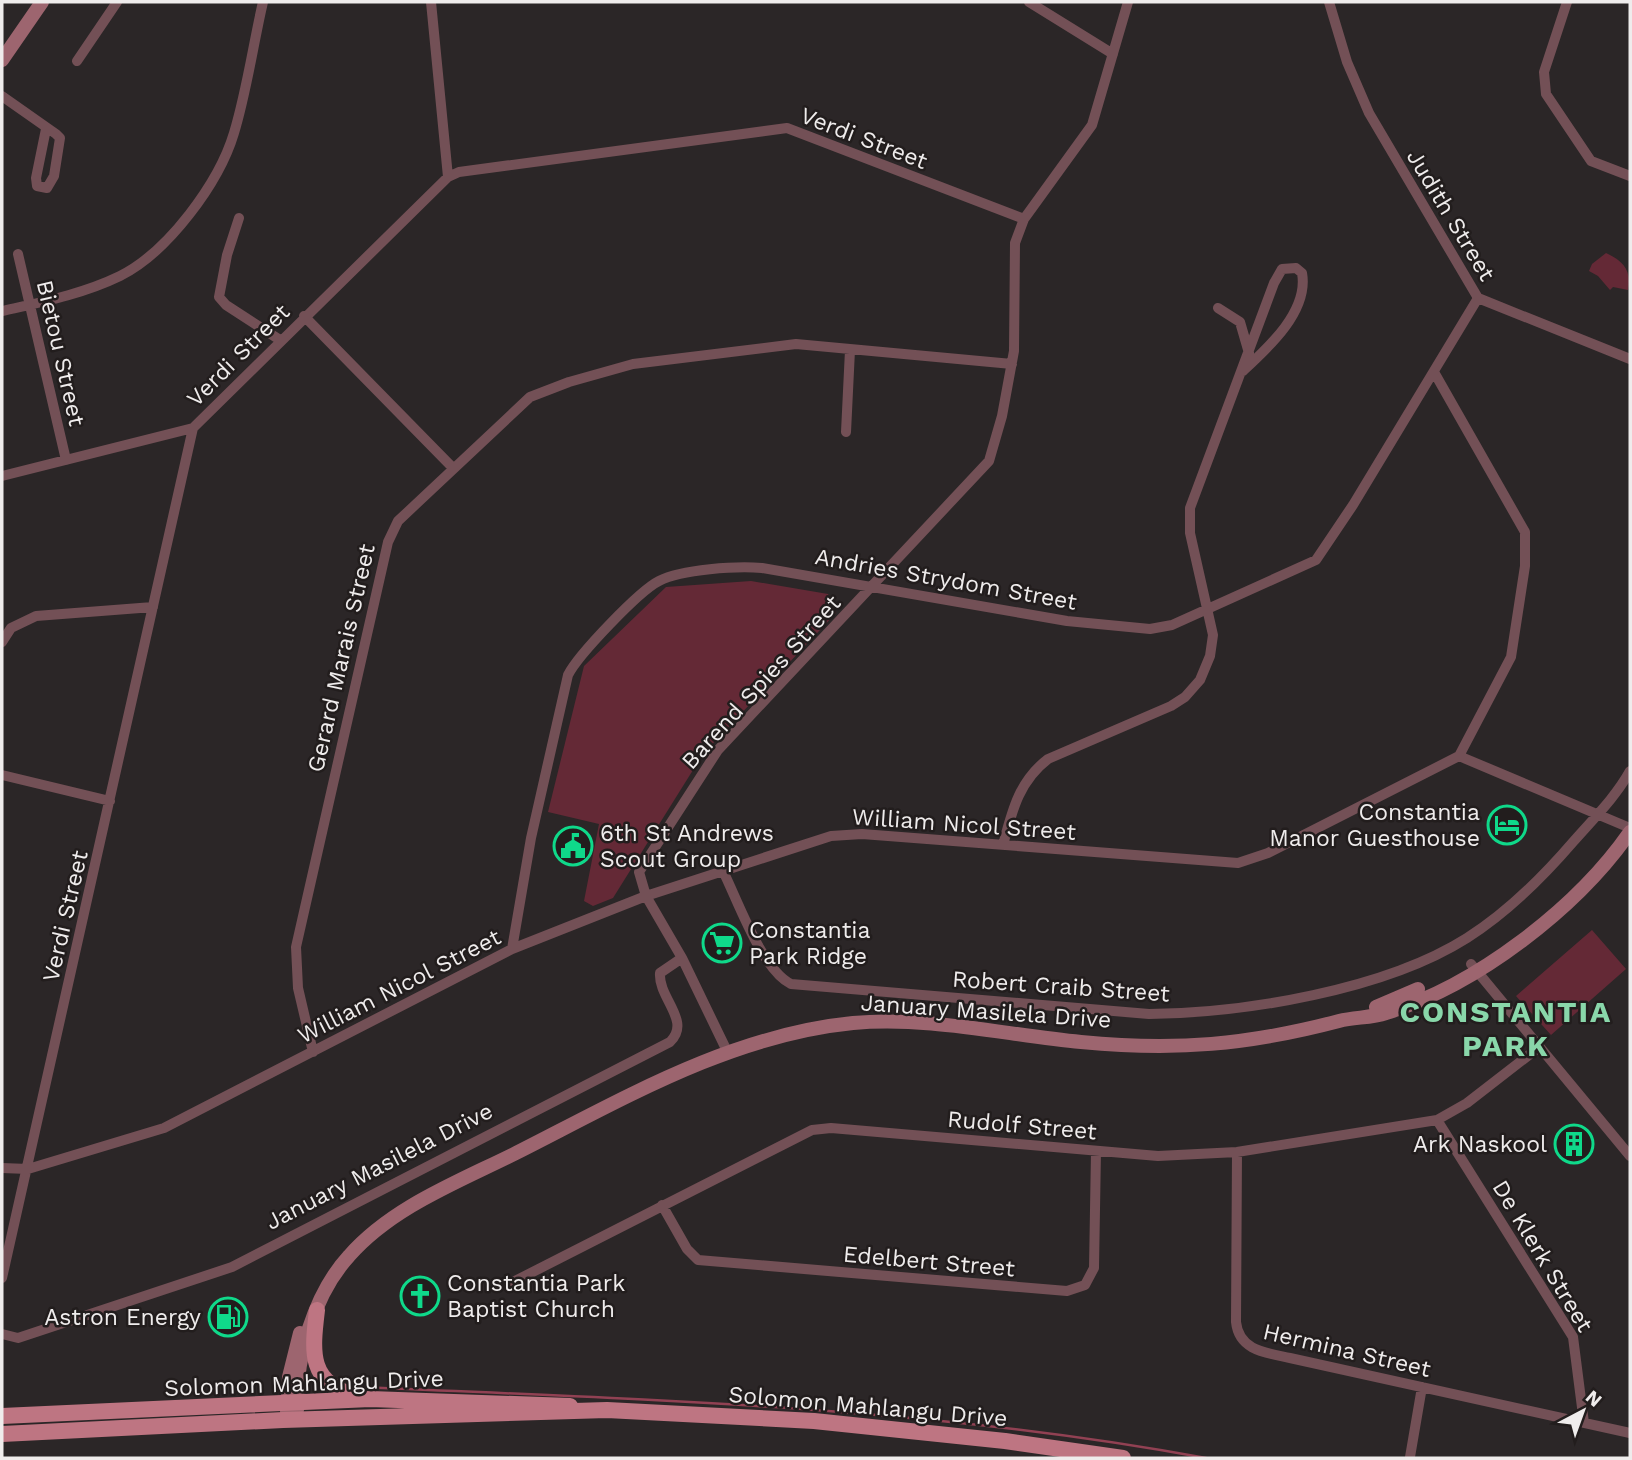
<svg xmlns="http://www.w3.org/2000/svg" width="1632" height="1460" viewBox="0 0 1632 1460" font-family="'Work Sans',sans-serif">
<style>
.green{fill:#642936}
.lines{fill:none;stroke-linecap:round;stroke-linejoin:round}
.stream{stroke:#914153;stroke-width:2.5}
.street{stroke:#735056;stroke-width:10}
.secondary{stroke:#9d656f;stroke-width:14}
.primary{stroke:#be7582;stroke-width:16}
.labels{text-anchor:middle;stroke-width:5;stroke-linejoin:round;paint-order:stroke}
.street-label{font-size:23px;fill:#efecec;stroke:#221d1d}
.poi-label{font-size:23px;fill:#efecec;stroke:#221d1d;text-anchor:end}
.district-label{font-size:30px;font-weight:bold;letter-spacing:2px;fill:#89d7aa;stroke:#221d1d}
</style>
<rect width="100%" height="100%" fill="#2b2627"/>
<path class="green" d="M 1606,253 C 1623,261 1632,270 1628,290 L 1613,287 L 1610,290 L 1598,276 L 1589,271 L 1592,264 Z
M 751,581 L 828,594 L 836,613 L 703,754 L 613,898 L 593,906 L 584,901 L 599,824 L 548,812 L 584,666 L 666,587 Z
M 1592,930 L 1626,969 L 1551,1035 L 1516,996 Z"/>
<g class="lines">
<path class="stream" d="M 362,1387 C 645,1400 927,1406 1206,1458"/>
<path class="street" d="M 431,2 L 448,177
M 1029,2 L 1113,54
M 1329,2 L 1347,62 L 1369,113 L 1478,298 L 1630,359
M 1567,2 L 1544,72 L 1546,94 L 1591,161 L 1630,176
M 77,61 L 117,2
M 2,96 L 56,134 L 60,138 L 54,176 L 47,188 L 37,186 L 36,178 L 46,129
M 239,218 L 227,255 L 219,297 L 226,305 L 280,340
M 18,254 L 66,460
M 1218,308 L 1240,322 L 1249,353
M 2,311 C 42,302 83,294 120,276 C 168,252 219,183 234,133 C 247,90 253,45 263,2
M 304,316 L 453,468
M 846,432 L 850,350
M 2,476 L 193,428
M 2,642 L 11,628 L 36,616 L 153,607
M 1459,756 L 1630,828
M 2,775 L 110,801
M 1003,845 C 1012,811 1019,781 1048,759 L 1171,706 L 1185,697 L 1200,680 L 1210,656 L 1213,635 L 1190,533 L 1190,508 L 1274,283 L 1282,269 L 1296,268 L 1302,273 C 1309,311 1268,348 1243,371
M 723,871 C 738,901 762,970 791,984 L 1149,1014 C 1245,1013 1385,990 1467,938 C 1508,912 1542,878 1573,842 C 1593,819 1615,798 1630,771
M 512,949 L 531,838 L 568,675 C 578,655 639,591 659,581 C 682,569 737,566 762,568 L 1067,621 L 1150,629 L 1172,625 L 1316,560 L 1353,505 L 1478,298
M 1471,964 L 1630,1156
M 727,1051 L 682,958 L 646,896 L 639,872 L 718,750 L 989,461 L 1002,416 L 1014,351 L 1015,243 L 1024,219 L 1092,125 L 1128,2
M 313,1052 L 298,988 L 296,947 L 388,542 L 398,521 L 530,397 L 569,382 L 633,364 L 796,344 L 1012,364
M 1437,1120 L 1573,1337 L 1584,1423
M 1237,1152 L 1236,1322 C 1239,1351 1267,1353 1290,1358 L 1630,1433
M 2,1168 L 28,1169 L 164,1128 L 512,949 L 646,896 L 831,836 L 862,834 L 1238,863 L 1268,853 L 1459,756 L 1511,657 L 1525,566 L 1525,532 L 1434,372
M 662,1205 L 687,1249 L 698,1260 L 1067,1291 L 1085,1285 L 1094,1268 L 1096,1151
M 2,1278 L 193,428 L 448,177 L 459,172 L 787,128 L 1024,219
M 513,1282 L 812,1130 L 831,1128 L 1158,1156 L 1237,1152 L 1437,1120 L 1467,1103 L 1538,1048
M 2,1334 L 18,1338 L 232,1267 L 670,1042 C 692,1021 658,998 660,973 L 682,958
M 1410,1457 L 1422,1387"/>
<path class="secondary" d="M 2,60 L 42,2
M 1376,1007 L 1418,989
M 297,1410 C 295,1359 314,1294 349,1256 C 392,1207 458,1182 516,1153 C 623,1099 731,1035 853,1023 C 928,1016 1006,1035 1081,1042 C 1176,1051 1248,1045 1339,1021 C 1355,1017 1371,1018 1386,1013 C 1476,986 1577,908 1630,832
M 287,1413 L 289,1377 L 300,1333"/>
<path class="primary" d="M 317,1310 C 312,1352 308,1384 357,1396
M 2,1416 L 370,1399 L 570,1406
M 2,1434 L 283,1420 L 607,1410 L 814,1421 L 1005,1441 L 1123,1458"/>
</g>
<defs>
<symbol id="hotel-ring" viewBox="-11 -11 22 22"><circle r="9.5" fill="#221d1d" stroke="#0fd98a" stroke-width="1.5"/><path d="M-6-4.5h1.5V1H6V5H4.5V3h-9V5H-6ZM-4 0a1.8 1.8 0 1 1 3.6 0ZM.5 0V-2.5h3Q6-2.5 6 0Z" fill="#0fd98a"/></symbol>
<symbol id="civic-ring" viewBox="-11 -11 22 22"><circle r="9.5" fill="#221d1d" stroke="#0fd98a" stroke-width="1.5"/><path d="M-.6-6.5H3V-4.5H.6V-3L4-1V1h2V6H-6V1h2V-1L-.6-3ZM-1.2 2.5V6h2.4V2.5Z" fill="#0fd98a"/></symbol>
<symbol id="supermarket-ring" viewBox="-11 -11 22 22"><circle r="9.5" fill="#221d1d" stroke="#0fd98a" stroke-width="1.5"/><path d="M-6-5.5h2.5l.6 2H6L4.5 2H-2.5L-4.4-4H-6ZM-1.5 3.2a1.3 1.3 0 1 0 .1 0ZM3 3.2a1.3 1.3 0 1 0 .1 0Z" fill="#0fd98a"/></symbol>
<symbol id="building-ring" viewBox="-11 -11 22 22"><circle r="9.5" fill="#221d1d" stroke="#0fd98a" stroke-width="1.5"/><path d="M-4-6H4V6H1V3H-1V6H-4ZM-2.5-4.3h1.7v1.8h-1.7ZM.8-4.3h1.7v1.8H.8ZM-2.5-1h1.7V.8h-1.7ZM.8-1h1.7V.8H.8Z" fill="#0fd98a"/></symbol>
<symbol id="church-ring" viewBox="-11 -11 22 22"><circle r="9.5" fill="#221d1d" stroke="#0fd98a" stroke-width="1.5"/><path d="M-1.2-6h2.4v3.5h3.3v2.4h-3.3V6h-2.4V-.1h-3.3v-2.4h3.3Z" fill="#0fd98a"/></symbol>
<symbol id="fuel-ring" viewBox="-11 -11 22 22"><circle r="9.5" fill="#221d1d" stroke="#0fd98a" stroke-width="1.5"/><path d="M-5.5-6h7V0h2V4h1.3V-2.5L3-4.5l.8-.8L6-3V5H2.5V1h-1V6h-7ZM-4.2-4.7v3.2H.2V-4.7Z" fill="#0fd98a"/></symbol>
</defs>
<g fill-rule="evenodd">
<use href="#hotel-ring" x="1485" y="803" width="44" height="44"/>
<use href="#civic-ring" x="551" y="824" width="44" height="44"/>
<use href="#supermarket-ring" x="700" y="921" width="44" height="44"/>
<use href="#building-ring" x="1552" y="1122" width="44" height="44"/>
<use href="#church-ring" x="398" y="1274" width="44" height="44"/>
<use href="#fuel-ring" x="206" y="1295" width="44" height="44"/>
</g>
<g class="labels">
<g class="street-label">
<text transform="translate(864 138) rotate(21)" y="8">Verdi Street</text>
<text transform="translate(1451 215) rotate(59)" y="8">Judith Street</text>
<text transform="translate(61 353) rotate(77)" y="8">Bietou Street</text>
<text transform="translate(238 355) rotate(-45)" y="8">Verdi Street</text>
<text transform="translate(946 579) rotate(10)" y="8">Andries Strydom Street</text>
<text transform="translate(341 658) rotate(-77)" y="8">Gerard Marais Street</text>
<text transform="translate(761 682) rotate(-48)" y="8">Barend Spies Street</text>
<text transform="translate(964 824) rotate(4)" y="8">William Nicol Street</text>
<text transform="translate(65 916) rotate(-77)" y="8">Verdi Street</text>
<text transform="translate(399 986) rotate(-27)" y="8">William Nicol Street</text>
<text transform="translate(1061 986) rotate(4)" y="8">Robert Craib Street</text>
<text transform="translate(986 1011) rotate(4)" y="8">January Masilela Drive</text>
<text transform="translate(1022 1125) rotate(5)" y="8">Rudolf Street</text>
<text transform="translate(379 1166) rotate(-27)" y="8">January Masilela Drive</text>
<text transform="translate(1543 1256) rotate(59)" y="8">De Klerk Street</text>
<text transform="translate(929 1261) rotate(5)" y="8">Edelbert Street</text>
<text transform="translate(1347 1350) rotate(13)" y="8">Hermina Street</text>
<text transform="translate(304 1383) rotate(-2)" y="8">Solomon Mahlangu Drive</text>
<text transform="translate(868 1406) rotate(5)" y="8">Solomon Mahlangu Drive</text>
</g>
<g class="poi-label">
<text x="1480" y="820">Constantia<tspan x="1480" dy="26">Manor Guesthouse</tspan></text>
<text x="600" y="841" text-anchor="start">6th St Andrews<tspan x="600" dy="26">Scout Group</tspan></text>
<text x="749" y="938" text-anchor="start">Constantia<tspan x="749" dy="26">Park Ridge</tspan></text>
<text x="1547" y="1152">Ark Naskool</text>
<text x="447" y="1291" text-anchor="start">Constantia Park<tspan x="447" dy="26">Baptist Church</tspan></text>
<text x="201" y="1325">Astron Energy</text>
</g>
<g class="district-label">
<text x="1506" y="1022">CONSTANTIA<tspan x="1506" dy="34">PARK</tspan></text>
</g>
</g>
<rect width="1632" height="1460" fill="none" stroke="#efecec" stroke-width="7"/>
<g transform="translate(1583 1411) rotate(41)" stroke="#221d1d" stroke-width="5" paint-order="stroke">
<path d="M0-5L12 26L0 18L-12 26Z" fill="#efecec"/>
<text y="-10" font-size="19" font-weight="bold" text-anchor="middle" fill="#efecec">N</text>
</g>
</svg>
